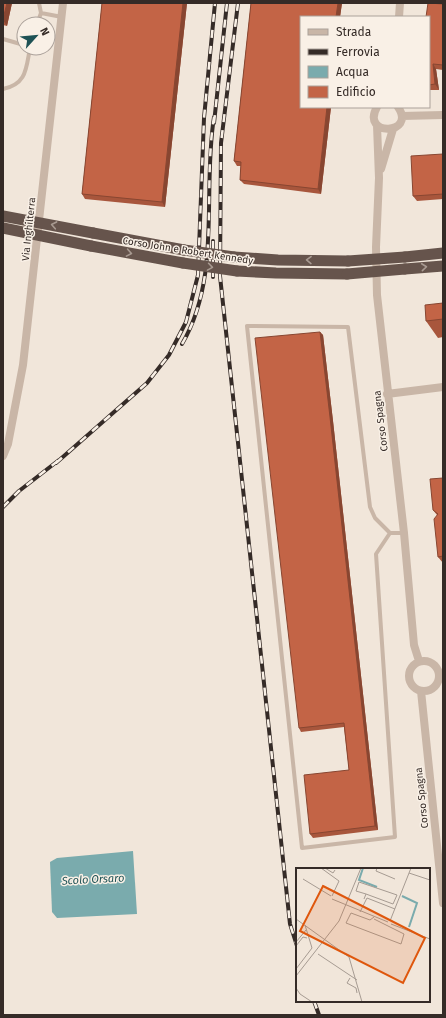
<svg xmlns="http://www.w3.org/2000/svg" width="446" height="1018" viewBox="0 0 446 1018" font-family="'Fira Sans',sans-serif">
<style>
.water{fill:#7aabad}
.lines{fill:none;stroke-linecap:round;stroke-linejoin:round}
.service{stroke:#c9b6a7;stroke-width:4}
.minor{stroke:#c9b6a7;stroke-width:8}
.trunk{stroke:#66544c;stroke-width:11}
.rail-casing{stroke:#352b27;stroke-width:4}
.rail{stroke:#f9f0e6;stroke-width:2.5;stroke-dasharray:8;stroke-linecap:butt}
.trunk-bridge{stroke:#66544c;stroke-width:11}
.wall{fill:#a8563c}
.shaded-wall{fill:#884631}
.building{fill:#c36446;stroke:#884631}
.oneway{stroke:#a89a91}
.labels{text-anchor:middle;stroke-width:3;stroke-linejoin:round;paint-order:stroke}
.street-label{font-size:10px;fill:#352b27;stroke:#f9f0e6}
.water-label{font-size:11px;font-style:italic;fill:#1e5255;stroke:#f9f0e6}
.inset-river{fill:none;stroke:#7aabad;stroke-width:2}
.inset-road{fill:none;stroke:#a69b92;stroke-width:1}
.view{fill:#df570d;fill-opacity:0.15;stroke:#df570d;stroke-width:2}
.inset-edge{fill:none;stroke:#352b27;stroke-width:2}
</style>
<rect width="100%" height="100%" fill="#f1e6da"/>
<path class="water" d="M 133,851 L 137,914 L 57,918 L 52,912 L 50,862 L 57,858 Z"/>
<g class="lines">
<path class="service" d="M 39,3 L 41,13
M 37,24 L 41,13 L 62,17
M 3,39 L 24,45
M 3,89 C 27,84 26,68 30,48
M 390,533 L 376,554 L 395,837 L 302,848 L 247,326 L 348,327 L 370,507 L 375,518 L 390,533 L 404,533"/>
<path class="minor" d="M 399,17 L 400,3
M 377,107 C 360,137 417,135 398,107
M 402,116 L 443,115
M 377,125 L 379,178 L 376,247 L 377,295 L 404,533 L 414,645 L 419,661
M 381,169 L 393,129
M 387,394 L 443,387
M 3,456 L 8,444 L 23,365 L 63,3
M409 676a15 15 0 1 1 30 0a15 15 0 1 1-30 0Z
M 421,691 L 443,903"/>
<path class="trunk" d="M 93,233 L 184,250
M 91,246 L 183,263
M 234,257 L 278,260 L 348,261
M 405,257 L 443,253
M 405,269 L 443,266
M 237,271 L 276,273 L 347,274"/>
<defs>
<path id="rail" d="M 238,3 L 221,143 L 220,276 L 290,924 L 297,946
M 214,123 L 227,3
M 213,241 L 213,277
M 182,344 C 222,276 202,192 214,117
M 56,463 L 147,383 L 169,355 L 186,322 L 198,275 L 204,118 L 215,3
M 3,507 L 19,491 L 59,460
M 314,1001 L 319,1015"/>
</defs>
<use href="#rail" class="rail-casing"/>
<use href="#rail" class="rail"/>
<path class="trunk-bridge" d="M 3,216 L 93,233
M 3,228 L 91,246
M 184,250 L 234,257
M 348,261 L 405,257
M 183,263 L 237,271
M 347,274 L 405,269"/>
</g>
<path class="wall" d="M 3,3 L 12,3 L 7,26 L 3,25 Z
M 102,3 L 187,3 L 165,207 L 85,199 L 82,194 Z
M 251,3 L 342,3 L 340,17 L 301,17 L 301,107 L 331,107 L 321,194 L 244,184 L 240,180 L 241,166 L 237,166 L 234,161 Z
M 443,4 L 443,70 L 436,69 L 439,90 L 429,90 L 429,17 Z
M 443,154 L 443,199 L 417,201 L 413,196 Z
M 443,303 L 443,337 L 438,338 L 426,321 Z
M 320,332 L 323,335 L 333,421 L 378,830 L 313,838 L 310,834 L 349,770 L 344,727 L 301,732 L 299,728 Z
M 443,478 L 443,563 L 438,557 L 437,515 L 433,510 Z"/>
<path class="shaded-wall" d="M 7,3 L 12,3 L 7,26 L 3,20 Z
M 183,3 L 187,3 L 165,207 L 162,202 Z
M 338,3 L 342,3 L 340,17 L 336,17 Z
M 433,64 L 436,69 L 439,90 L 435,84 Z
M 327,107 L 331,107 L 321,194 L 318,189 Z
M 320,332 L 323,335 L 333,421 L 378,830 L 375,826 Z"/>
<path class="building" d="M 3,3 L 7,3 L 3,19 Z
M 102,3 L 183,3 L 162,202 L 82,194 Z
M 251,3 L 338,3 L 336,17 L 301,17 L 301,107 L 327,107 L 318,189 L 240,180 L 241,162 L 234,161 Z
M 428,3 L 443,4 L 443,65 L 433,64 L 435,84 L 429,85 L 429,17 L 426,17 Z
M 443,154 L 443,194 L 413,196 L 411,156 Z
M 443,303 L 443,319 L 426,321 L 425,305 Z
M 320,332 L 330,417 L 375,826 L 310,834 L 304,775 L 349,770 L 344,723 L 299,728 L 255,338 Z
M 443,478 L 443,556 L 438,557 L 434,519 L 438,514 L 433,510 L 430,479 Z"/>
<defs><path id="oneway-chevron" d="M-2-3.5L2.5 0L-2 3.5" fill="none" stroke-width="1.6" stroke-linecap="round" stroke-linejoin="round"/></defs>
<g class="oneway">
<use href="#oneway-chevron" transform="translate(54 225) rotate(-169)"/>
<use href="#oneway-chevron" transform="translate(129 253) rotate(10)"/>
<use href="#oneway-chevron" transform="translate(309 260) rotate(-179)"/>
<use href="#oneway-chevron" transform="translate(210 267) rotate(9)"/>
<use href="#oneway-chevron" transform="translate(424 267) rotate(-6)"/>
</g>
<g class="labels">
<g class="street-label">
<text transform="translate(28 229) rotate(-84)" y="4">Via Inghilterra</text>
<text transform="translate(188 250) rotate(9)" y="4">Corso John e Robert Kennedy</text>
<text transform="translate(380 421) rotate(-97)" y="4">Corso Spagna</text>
<text transform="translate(421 798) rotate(-96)" y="4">Corso Spagna</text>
</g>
<g class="water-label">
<text transform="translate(93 879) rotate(-3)" y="4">Scolo Orsaro</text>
</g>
</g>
<g transform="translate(296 868)">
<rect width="134" height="134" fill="#f1e6da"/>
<path class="inset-river" d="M 67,0 L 63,12 L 81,19M 106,28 L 121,35 L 113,59"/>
<path class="inset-road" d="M 25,0 L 43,13 L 36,28M 29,0 L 37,5 L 39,2M 81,0 L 80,3 L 99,11M 113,5 L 134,12M 7,11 L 35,28M 36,31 L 92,54M 68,31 L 70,26 L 60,23 L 63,14 L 101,27 L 97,36 L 70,26M 64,44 L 71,30 L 99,41M 0,51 L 53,89 L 66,134M 78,51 L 108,66 L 105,76 L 50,55 L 55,45 L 74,52 L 78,49M 94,53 L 115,0M 95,56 L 134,71M 0,74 L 10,62M 0,78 L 7,69 L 11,70M 22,86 L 61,112M 0,101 L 16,80 L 9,57M 0,108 L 43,53 L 65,0M 54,110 L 51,115 L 60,120 L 61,125M 0,120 L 4,126 L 16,134"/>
<path class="view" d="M 27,18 L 129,70 L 107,115 L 4,63 Z"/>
<rect width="134" height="134" class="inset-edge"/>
</g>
<rect width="446" height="1018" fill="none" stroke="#352b27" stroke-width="8"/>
<rect x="300" y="16" width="130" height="92" fill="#f9f0e6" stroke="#aba19a"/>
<rect x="308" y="29" width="20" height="6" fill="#c9b6a7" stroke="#aba19a"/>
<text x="336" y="36" font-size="12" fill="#352b27">Strada</text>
<rect x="308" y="49" width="20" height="6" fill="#352b27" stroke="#aba19a"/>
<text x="336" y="56" font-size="12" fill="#352b27">Ferrovia</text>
<rect x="308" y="66" width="20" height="12" fill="#7aabad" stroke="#aba19a"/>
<text x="336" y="76" font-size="12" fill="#352b27">Acqua</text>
<rect x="308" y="86" width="20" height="12" fill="#c36446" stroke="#aba19a"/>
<text x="336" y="96" font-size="12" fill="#352b27">Edificio</text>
<g transform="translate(36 36) rotate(63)"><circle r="19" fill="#f9f0e6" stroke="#aba19a"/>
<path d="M0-3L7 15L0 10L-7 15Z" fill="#1e5255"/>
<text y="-6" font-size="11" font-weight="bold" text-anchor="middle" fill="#352b27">N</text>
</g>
</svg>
